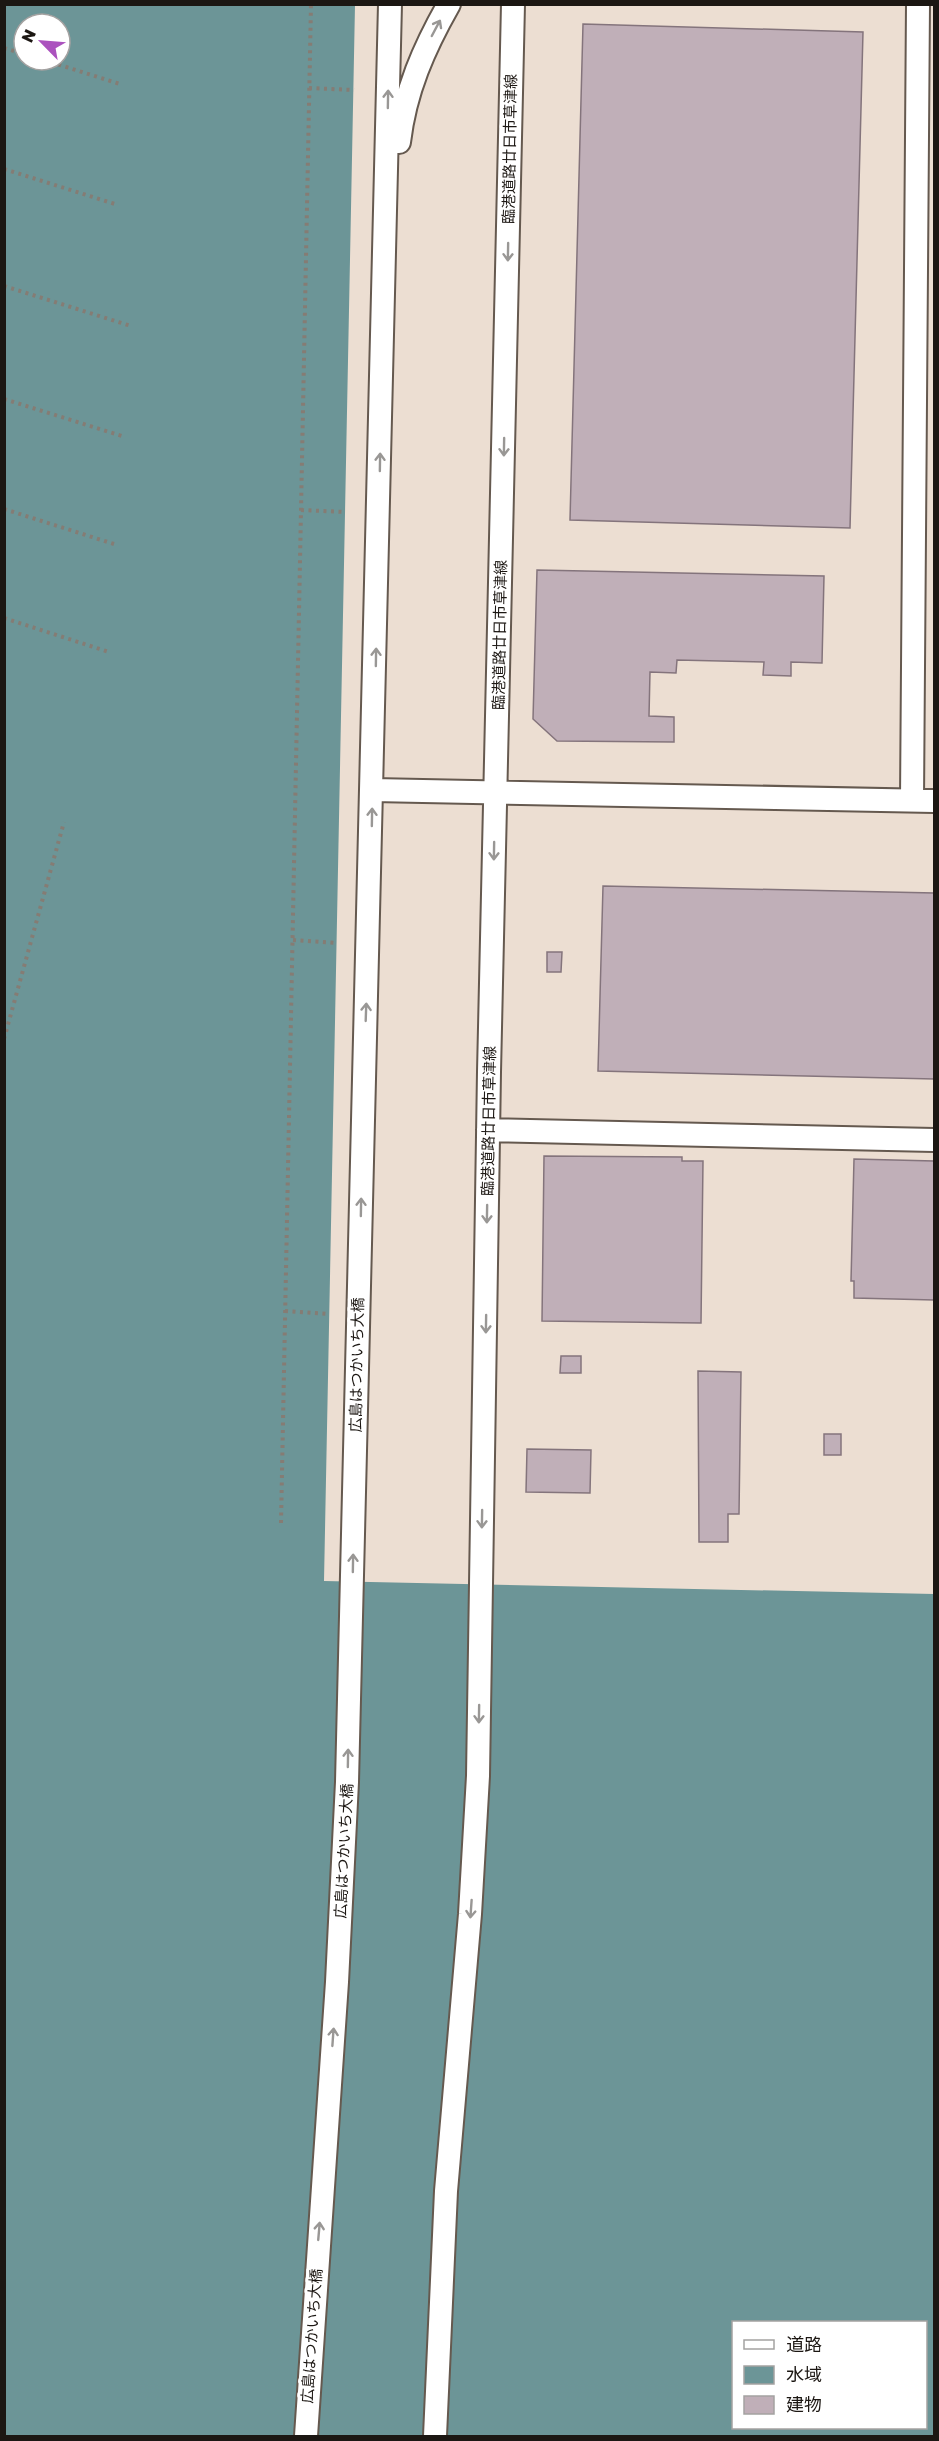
<svg xmlns="http://www.w3.org/2000/svg" width="939" height="2441" viewBox="0 0 939 2441" font-family="'Golos Text','Noto Sans JP',sans-serif">
<style>
.water{fill:#6c9597;fill-rule:evenodd}
.building{fill:#c0afb8;stroke:#84747c;stroke-width:1.5}
.lines{fill:none;stroke-linecap:round;stroke-linejoin:round}
.tertiary-casing{stroke:#65594f;stroke-width:26}
.path{stroke:#857c74;stroke-width:4;stroke-dasharray:3 4.5;stroke-linecap:butt}
.tertiary{stroke:#fff;stroke-width:22}
.oneway{stroke:#999795}
.labels{text-anchor:middle;stroke-width:6;stroke-linejoin:round;paint-order:stroke}
.street-label{font-size:15px;fill:#1c1713;stroke:#fff}
</style>
<rect width="100%" height="100%" fill="#ecded2"/>
<path class="water" d="M 5,5 L 355,5 L 324,1581 L 934,1594 L 934,2436 L 5,2436 ZM 24,24 L 60,24 L 60,60 L 24,60 ZM 734,2322 L 926,2322 L 926,2428 L 734,2428 Z"/>
<path class="building" d="M 583,24 L 863,32 L 850,528 L 570,520 Z
M 537,570 L 824,576 L 822,663 L 791,662 L 791,676 L 763,675 L 764,662 L 677,660 L 676,673 L 650,672 L 649,716 L 674,717 L 674,742 L 557,741 L 533,719 Z
M 603,886 L 934,893 L 934,1079 L 598,1071 Z
M 547,952 L 562,952 L 561,972 L 547,972 Z
M 544,1156 L 682,1157 L 682,1161 L 703,1161 L 701,1323 L 542,1321 Z
M 854,1159 L 934,1161 L 934,1300 L 854,1298 L 854,1281 L 851,1281 Z
M 561,1356 L 581,1356 L 581,1373 L 560,1373 Z
M 698,1371 L 741,1372 L 739,1514 L 728,1514 L 728,1542 L 699,1542 Z
M 824,1434 L 841,1434 L 841,1455 L 824,1455 Z
M 527,1449 L 591,1450 L 590,1493 L 526,1492 Z"/>
<g class="lines">
<defs>
<path id="tertiary" d="M 399,142 C 405,91 424,48 449,4
M 373,790 L 934,801
M 912,800 L 918,4
M 488,1130 L 934,1140
M 306,2436 L 337,1982 L 347,1782 L 390,4
M 435,2436 L 446,2191 L 470,1914 L 478,1776 L 489,1072 L 513,4"/>
</defs>
<use href="#tertiary" class="tertiary-casing"/>
<path class="path" d="M 4,48 L 24,54
M 44,60 L 120,84
M 309,88 L 354,90
M 4,169 L 115,204
M 4,286 L 131,326
M 4,399 L 122,436
M 4,509 L 114,544
M 301,510 L 345,512
M 4,618 L 109,652
M 293,940 L 336,943
M 4,1039 L 64,822
M 285,1311 L 329,1314
M 281,1523 L 311,4"/>
<use href="#tertiary" class="tertiary"/>
</g>
<defs><path id="oneway-shaft" d="M-6 0H5M1.5-3L5.5 0L1.5 3" fill="none" stroke-width="1.6" stroke-linecap="round" stroke-linejoin="round" transform="scale(1.5)"/></defs>
<g class="oneway">
<use href="#oneway-shaft" transform="translate(436 28) rotate(-62)"/>
<use href="#oneway-shaft" transform="translate(388 99) rotate(-89)"/>
<use href="#oneway-shaft" transform="translate(508 252) rotate(91)"/>
<use href="#oneway-shaft" transform="translate(504 447) rotate(91)"/>
<use href="#oneway-shaft" transform="translate(380 462) rotate(-89)"/>
<use href="#oneway-shaft" transform="translate(376 657) rotate(-89)"/>
<use href="#oneway-shaft" transform="translate(372 817) rotate(-89)"/>
<use href="#oneway-shaft" transform="translate(494 851) rotate(91)"/>
<use href="#oneway-shaft" transform="translate(366 1012) rotate(-88)"/>
<use href="#oneway-shaft" transform="translate(361 1207) rotate(-89)"/>
<use href="#oneway-shaft" transform="translate(487 1214) rotate(91)"/>
<use href="#oneway-shaft" transform="translate(486 1324) rotate(91)"/>
<use href="#oneway-shaft" transform="translate(482 1519) rotate(91)"/>
<use href="#oneway-shaft" transform="translate(353 1563) rotate(-89)"/>
<use href="#oneway-shaft" transform="translate(479 1714) rotate(91)"/>
<use href="#oneway-shaft" transform="translate(348 1758) rotate(-89)"/>
<use href="#oneway-shaft" transform="translate(471 1909) rotate(94)"/>
<use href="#oneway-shaft" transform="translate(333 2037) rotate(-86)"/>
<use href="#oneway-shaft" transform="translate(319 2231) rotate(-85)"/>
</g>
<g class="labels">
<g class="street-label">
<text transform="translate(510 149) rotate(-89)" y="5">臨港道路廿日市草津線</text>
<text transform="translate(500 635) rotate(-89)" y="5">臨港道路廿日市草津線</text>
<text transform="translate(489 1121) rotate(-89)" y="5">臨港道路廿日市草津線</text>
<text transform="translate(357 1365) rotate(-89)" y="5">広島はつかいち大橋</text>
<text transform="translate(344 1851) rotate(-87)" y="5">広島はつかいち大橋</text>
<text transform="translate(312 2336) rotate(-86)" y="5">広島はつかいち大橋</text>
</g>
</g>
<rect width="939" height="2441" fill="none" stroke="#1c1713" stroke-width="12"/>
<rect x="732" y="2321" width="195" height="108" fill="#ffffff" stroke="#a4a2a1" stroke-width="1.5"/>
<rect x="744" y="2340" width="30" height="9" fill="#ffffff" stroke="#a4a2a1" stroke-width="1.5"/>
<text x="786" y="2351" font-size="18" fill="#1c1713">道路</text>
<rect x="744" y="2366" width="30" height="18" fill="#6c9597" stroke="#a4a2a1" stroke-width="1.5"/>
<text x="786" y="2381" font-size="18" fill="#1c1713">水域</text>
<rect x="744" y="2396" width="30" height="18" fill="#c0afb8" stroke="#a4a2a1" stroke-width="1.5"/>
<text x="786" y="2411" font-size="18" fill="#1c1713">建物</text>
<g transform="translate(42 42) rotate(295)"><circle r="28" fill="#ffffff" stroke="#a4a2a1" stroke-width="1.5"/>
<path d="M0-4.5L10 22L0 15L-10 22Z" fill="#ab52be"/>
<text y="-9" font-size="16" font-weight="bold" text-anchor="middle" fill="#1c1713">N</text>
</g>
</svg>
